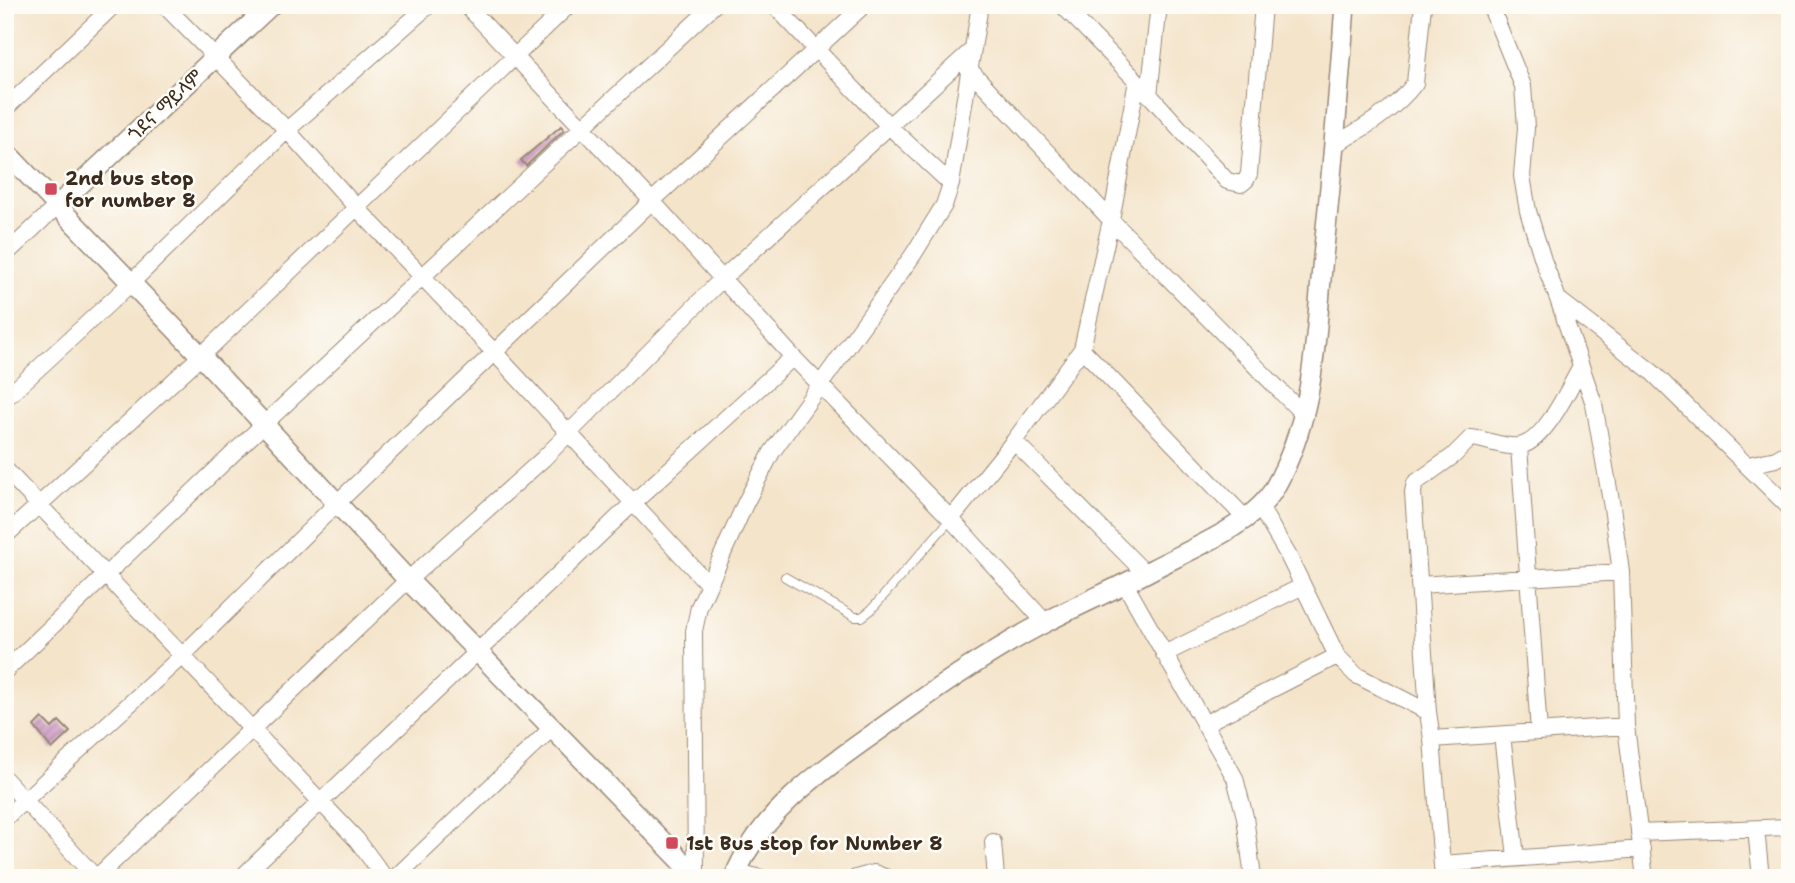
<svg xmlns="http://www.w3.org/2000/svg" width="1795" height="883" viewBox="0 0 1795 883" font-family="'Shantell Sans','Noto Sans Ethiopic',sans-serif">
<style>
.building{fill:url(#building-hatch)}
.lines{fill:none;stroke-linecap:round;stroke-linejoin:round}
.service-casing{stroke:#988774;stroke-width:10}
.minor-casing{stroke:#988774;stroke-width:18}
.tertiary-casing{stroke:#988774;stroke-width:22}
.service{stroke:#fff;stroke-width:8}
.minor{stroke:#fff;stroke-width:16}
.tertiary{stroke:#fff;stroke-width:19}
.poi-dot{fill:#d1495b;stroke:#fdfcf7;stroke-width:2.5}
.labels{text-anchor:middle;stroke-width:5;stroke-linejoin:round;paint-order:stroke}
.street-label{font-size:19px;fill:#3b2a1e;stroke:#fdfcf7}
.poi-label{font-size:19px;font-weight:bold;fill:#3b2a1e;stroke:#fdfcf7;text-anchor:start}
</style>
<defs>
<pattern id="building-hatch" width="6" height="6" patternUnits="userSpaceOnUse" patternTransform="scale(1.75)"><rect width="6" height="6" fill="#ce9dc5"/><path d="M-1 1l2-2M0 6l6-6M5 7l2-2" fill="none" stroke="#a8809f"/></pattern>
</defs>
<rect width="100%" height="100%" fill="#fdfcf7"/>
<filter id="ink" filterUnits="userSpaceOnUse"><feTurbulence type="fractalNoise" baseFrequency=".0143" numOctaves="2"/><feDisplacementMap in="SourceGraphic" scale="14" xChannelSelector="R" yChannelSelector="G"/><feConvolveMatrix kernelMatrix="1 2 1 2 8 2 1 2 1" color-interpolation-filters="sRGB"/></filter>
<filter id="wash" filterUnits="userSpaceOnUse"><feTurbulence type="fractalNoise" baseFrequency=".00686" numOctaves="4" result="noise"/><feDisplacementMap in="SourceGraphic" scale="28" xChannelSelector="R" yChannelSelector="G"/><feGaussianBlur stdDeviation="1.57" result="paint"/><feColorMatrix in="noise" values="0 0 0 0 0 0 0 0 0 0 0 0 0 0 0 0 0 1.4 0 .05"/><feComposite in="paint" operator="in"/></filter>
<g filter="url(#wash)">
<rect width="100%" height="100%" fill="#f4e4ca"/>
<g id="blocks">
<path class="building" d="M 561,126 L 564,130 L 526,166 L 521,160 Z
M 42,718 L 52,728 L 59,721 L 70,732 L 52,749 L 34,726 Z"/>
</g>
</g>
<g filter="url(#ink)">
<use href="#blocks" fill-opacity="0" stroke="#988774" stroke-width="2"/>
<g class="lines">
<defs>
<path id="service" d="M 785,577 L 855,617 L 862,617 L 871,610 L 951,519"/>
<path id="minor" d="M 164,5 L 287,130 L 356,207 L 494,352 L 709,585
M 466,5 L 652,201 L 793,357 L 951,519 L 1045,622
M 774,5 L 890,127 L 951,184
M 1062,5 L 1137,81 L 1227,181 L 1241,184 L 1246,180 L 1249,174 L 1263,5
M 1490,5 L 1523,86 L 1526,128 L 1522,176 L 1528,211 L 1543,260 L 1558,299 L 1652,372 L 1790,508
M 968,68 L 1111,220 L 1305,416
M 1149,95 L 1159,5
M 5,109 L 114,5
M 1334,145 C 1362,129 1395,110 1415,83 L 1423,5
M 5,255 L 58,205
M 1558,299 L 1594,404 L 1612,507 L 1621,572 L 1626,726 L 1645,878
M 1082,349 L 1245,518
M 5,399 L 131,283 L 287,130 L 429,5
M 1014,441 L 1145,573
M 1519,446 L 1539,732
M 1748,465 L 1776,459 L 1790,451
M 5,469 L 357,840 L 385,878
M 1260,507 L 1288,555 L 1337,656 L 1356,675 L 1428,712
M 951,519 L 1014,441 L 1082,349 L 1111,220 L 1137,81
M 5,536 L 201,356 L 569,5
M 1125,584 L 1235,778 L 1245,817 L 1253,878
M 1419,585 L 1621,572
M 1164,654 L 1303,586
M 5,671 L 263,425 L 714,5
M 1204,724 L 1337,656
M 1502,735 L 1516,857
M 1432,739 L 1626,726
M 5,779 L 96,878
M 5,818 L 183,655 L 336,504 L 652,201 L 864,5
M 1756,829 L 1761,878
M 1639,833 L 1790,827
M 993,842 L 996,878
M 1442,864 L 1642,849
M 737,872 L 761,878
M 696,876 L 694,631 L 699,607 L 745,504 L 772,452 L 913,255 L 944,205 L 951,184 L 980,5
M 96,878 L 408,580 L 543,459 L 722,279 L 971,51
M 241,878 L 634,502 L 793,357
M 395,878 L 551,729
M 856,878 L 874,873 L 887,878
M 1443,878 L 1432,739 L 1428,712 L 1413,492 L 1415,483 L 1453,456 L 1471,438 C 1486,439 1503,448 1519,446 C 1544,443 1569,388 1581,367"/>
<path id="tertiary" d="M 5,151 L 201,356 L 408,580 L 698,878
M 58,205 L 271,5
M 734,878 C 761,808 832,764 890,722 C 940,686 993,649 1048,621 C 1082,603 1118,588 1153,569 C 1189,550 1253,525 1274,489 C 1316,415 1315,339 1323,257 C 1332,173 1339,89 1345,5"/>
</defs>
<use href="#service" class="service-casing"/>
<use href="#minor" class="minor-casing"/>
<use href="#tertiary" class="tertiary-casing"/>
<use href="#service" class="service"/>
<use href="#minor" class="minor"/>
<use href="#tertiary" class="tertiary"/>
</g>
</g>
<g class="poi-dot">
<rect x="44" y="182" width="14" height="14" rx="3.5"/>
<rect x="665" y="836" width="14" height="14" rx="3.5"/>
</g>
<g class="labels">
<g class="street-label">
<text transform="translate(165 105) rotate(-43)" y="7">ጎደና ማይላም</text>
</g>
<g class="poi-label">
<text x="65" y="185">2nd bus stop<tspan x="65" dy="22">for number 8</tspan></text>
<text x="686" y="850">1st Bus stop for Number 8</text>
</g>
</g>
<rect width="1795" height="883" fill="none" stroke="#fdfcf7" stroke-width="28"/>
</svg>
